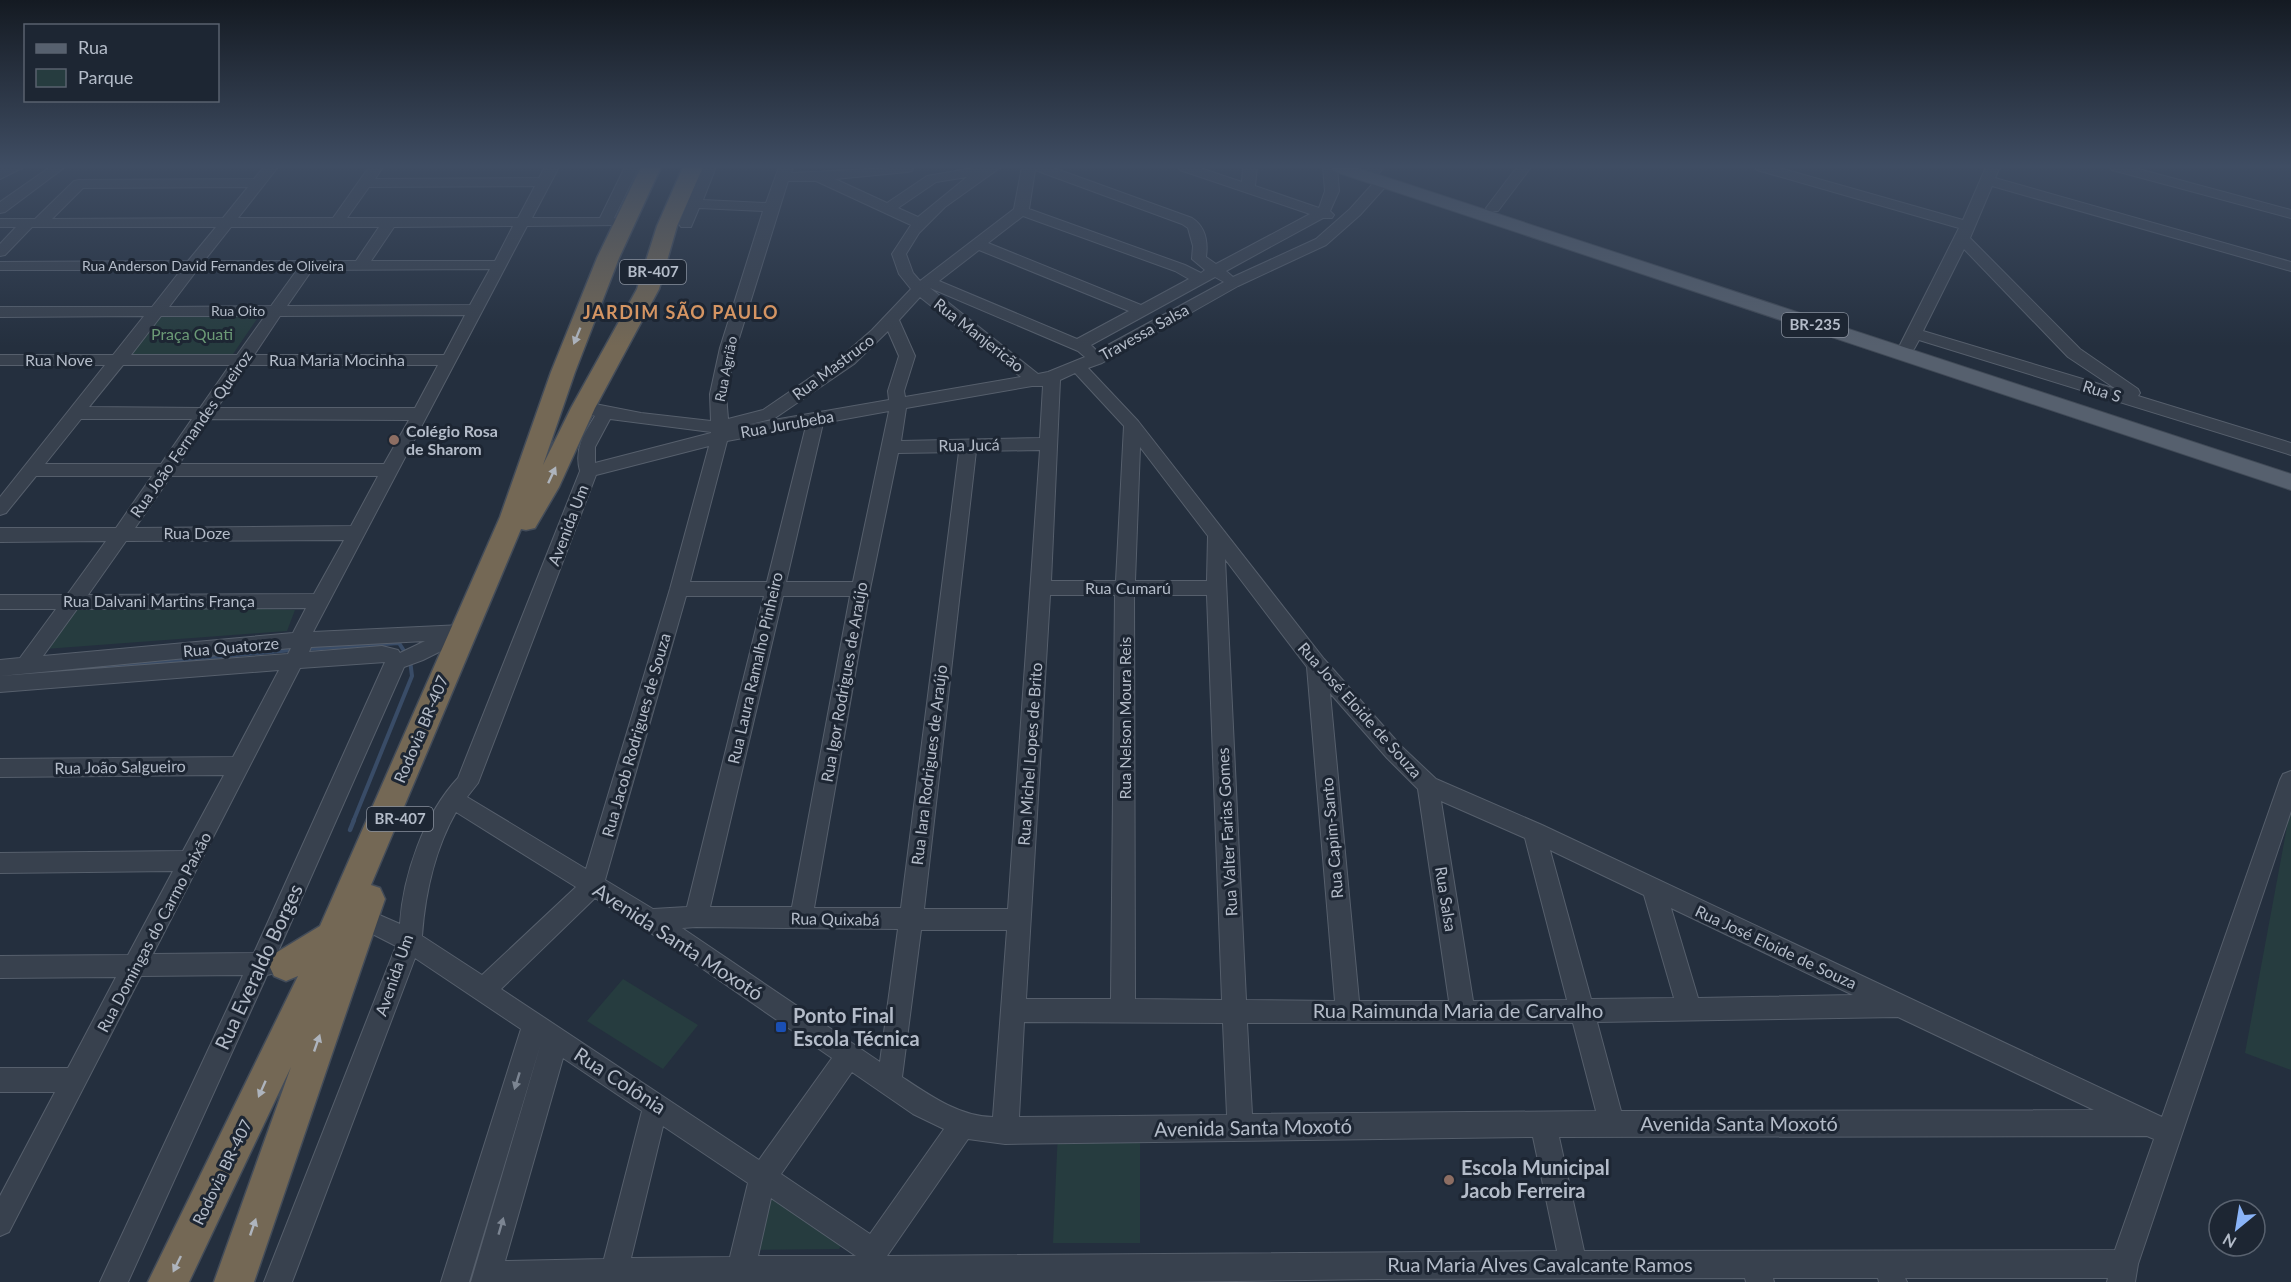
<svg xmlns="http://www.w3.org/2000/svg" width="2291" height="1282" viewBox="0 0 2291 1282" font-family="Lato,sans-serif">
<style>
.green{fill:#263c3f}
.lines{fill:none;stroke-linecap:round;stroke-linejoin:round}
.stream-far1{stroke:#394c67;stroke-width:4}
.stream{stroke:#394c67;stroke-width:4.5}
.minor-casing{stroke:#565f6c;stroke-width:2}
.major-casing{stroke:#414a57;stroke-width:2}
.highway-casing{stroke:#434c59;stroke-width:3}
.minor{fill:#38414e;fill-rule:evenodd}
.major{fill:#56606e;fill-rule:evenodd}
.highway{fill:#746855;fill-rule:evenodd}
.oneway{fill:#aeb4bd}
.oneway2{fill:#7c8592}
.education-dot{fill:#8d6e63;stroke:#1d2633;stroke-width:2}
.transit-dot{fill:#1a4fb4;stroke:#1d2633;stroke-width:2}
.labels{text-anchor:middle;stroke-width:6;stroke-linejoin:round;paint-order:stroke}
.far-street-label{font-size:14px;fill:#b4bcc9;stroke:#1d2633}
.shield{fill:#1d2633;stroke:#878f9c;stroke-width:1.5}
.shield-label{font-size:15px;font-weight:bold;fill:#b4bcc9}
.street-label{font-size:16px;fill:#b4bcc9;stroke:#1d2633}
.park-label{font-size:16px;fill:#6b9a76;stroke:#1d2633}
.poi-label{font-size:16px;font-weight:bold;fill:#b4bcc9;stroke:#1d2633;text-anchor:start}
.far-district-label{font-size:18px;font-weight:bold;letter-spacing:1.5px;fill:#d59563;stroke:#1d2633}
.near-street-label{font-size:20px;fill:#b4bcc9;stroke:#1d2633}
.near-poi-label{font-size:20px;font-weight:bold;fill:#b4bcc9;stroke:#1d2633;text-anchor:start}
</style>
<rect width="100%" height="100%" fill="#242f3e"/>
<path class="green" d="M 261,313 L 233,354 L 123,354 L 155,314 Z
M 78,604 L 295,610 L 287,631 L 45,649 Z
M 2291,805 L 2291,1070 L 2245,1053 Z
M 623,979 L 698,1025 L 663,1069 L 587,1021 Z
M 1058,1130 L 1140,1130 L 1140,1243 L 1053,1243 Z
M 765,1176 L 850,1232 L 839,1249 L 750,1250 Z"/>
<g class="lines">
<path class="stream-far1" d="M 306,649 L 399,643 L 406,654
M 43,673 L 292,650
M 353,822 L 412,676 L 410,660"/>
<path class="stream" d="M 350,830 L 354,820"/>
<defs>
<path id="minor" d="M 7,167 L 24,167 L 0,179 L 0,170 Z
M 50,167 L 65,167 L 5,212 L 0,213 L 0,202 Z
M 264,167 L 278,167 L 238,218 L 333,218 L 369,167 L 383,167 L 375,179 L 539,178 L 545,167 L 559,167 L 532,218 L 600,218 L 625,167 L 639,167 L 614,218 L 621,222 L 619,225 L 527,226 L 313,632 L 462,625 L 469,627 L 472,632 L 469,637 L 423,660 L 404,667 L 277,954 L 281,956 L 285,964 L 281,972 L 267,975 L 128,1282 L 100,1282 L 243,975 L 141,976 L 9,1232 L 0,1236 L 0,1196 L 55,1092 L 0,1092 L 0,1068 L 68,1068 L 116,977 L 0,978 L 0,956 L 128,955 L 173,871 L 0,873 L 0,853 L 183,851 L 224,775 L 0,777 L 0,759 L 233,757 L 279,670 L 0,692 L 0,676 L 288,654 L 291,648 L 0,676 L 0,660 L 20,658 L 56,609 L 0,609 L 0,595 L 67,595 L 106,541 L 0,542 L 0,528 L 116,528 L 152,476 L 36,476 L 6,513 L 0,515 L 0,497 L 105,365 L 0,365 L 0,355 L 113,355 L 144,316 L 0,317 L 0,307 L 152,307 L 181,270 L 0,270 L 0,262 L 188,261 L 216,227 L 32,227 L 5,255 L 0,256 L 0,244 L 16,227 L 0,227 L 0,219 L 35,219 L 74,181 L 79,180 L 254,179 ZM 535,186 L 518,218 L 347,218 L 369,187 ZM 248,187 L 223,218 L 52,219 L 83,188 ZM 513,226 L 495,261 L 371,261 L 394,227 ZM 231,227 L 379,227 L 356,261 L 204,261 ZM 490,269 L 470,305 L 287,306 L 312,270 ZM 197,270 L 297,270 L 271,306 L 169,307 ZM 465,315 L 444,355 L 254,355 L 280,316 ZM 161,316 L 265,316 L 237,355 L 131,355 ZM 123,365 L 230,365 L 200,408 L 89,407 ZM 247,365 L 438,365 L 415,408 L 217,408 ZM 81,419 L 192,419 L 161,464 L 45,464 ZM 210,419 L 409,420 L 384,464 L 179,464 ZM 171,476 L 378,476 L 351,526 L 135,528 ZM 344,540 L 314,594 L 88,595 L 126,541 ZM 306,608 L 293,633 L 43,656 L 77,609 ZM 425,641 L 400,653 L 398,650 L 382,646 L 309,652 L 311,647 ZM 385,662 L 254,953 L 153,954 L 300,668 Z
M 702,167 L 716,167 L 703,200 L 766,203 L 779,167 L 793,167 L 791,173 L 913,167 L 912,171 L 907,172 L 835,179 L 887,203 L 927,176 L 979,167 L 1001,167 L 945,207 L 919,233 L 906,254 L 913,273 L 920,281 L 1014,209 L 1022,167 L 1051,167 L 1192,218 C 1206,227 1208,242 1206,257 L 1216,264 L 1310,214 L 1180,170 L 1178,167 L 1197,167 L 1242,182 L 1243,167 L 1257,167 L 1255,186 L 1319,208 L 1325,191 L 1323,167 L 1337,167 L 1339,191 L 1330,211 L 1334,215 L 1332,218 L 1323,218 L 1226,271 L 1233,277 L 1316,239 L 1350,209 L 1377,179 L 1387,179 L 1389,182 L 1387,185 L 1360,215 L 1326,245 L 1238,286 L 1102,363 L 1088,368 L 1138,421 L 1324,659 L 1401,746 L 1436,779 L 1542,825 L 2162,1117 L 2280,780 L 2283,774 L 2291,771 L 2291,811 L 2138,1264 L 2135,1282 L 2107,1282 L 2108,1278 L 1905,1278 L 1907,1282 L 1879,1282 L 1878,1278 L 1773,1278 L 1774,1282 L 1746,1282 L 1745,1278 L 1377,1279 L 1164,1282 L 471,1282 L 541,1043 L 469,1282 L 441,1282 L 521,1029 L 415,958 L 292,1282 L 264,1282 L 396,946 L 353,924 L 350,917 L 353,910 L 361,907 L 400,924 C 403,876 424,814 458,778 L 580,471 C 574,449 584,434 595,416 L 589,414 L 587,410 L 589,406 L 595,404 L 641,413 L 711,421 L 710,394 L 720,348 L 763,211 L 699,208 L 691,227 L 681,227 L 679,224 ZM 1035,170 L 1182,224 L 1188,228 L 1193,246 L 1192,259 L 1205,270 L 1201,273 L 1185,265 L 1029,209 ZM 967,177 L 918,217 L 898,208 L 936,182 ZM 788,181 L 816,181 L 911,225 L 892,254 L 899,274 L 911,289 L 872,330 L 842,356 L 763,410 L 728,419 L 726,394 L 736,348 ZM 1023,216 L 1175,271 L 1189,279 L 1141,305 L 988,243 ZM 979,250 L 1129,311 L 1077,339 L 939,281 ZM 1215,277 L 1224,282 L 1097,351 L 1091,345 ZM 930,288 L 1078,351 L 1085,357 L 1048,372 L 1038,374 ZM 920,297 L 1021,377 L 905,397 L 904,391 L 915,356 L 899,320 ZM 888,331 L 899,356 L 888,391 L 889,400 L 751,424 L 775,418 L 854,364 ZM 1075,373 L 1124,426 L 1116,581 L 1051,581 L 1060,380 ZM 1032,386 L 1043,386 L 1040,438 L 901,441 L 906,408 ZM 889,411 L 853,582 L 786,582 L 823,423 ZM 610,419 L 711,432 L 711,433 L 595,463 L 595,447 ZM 806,426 L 767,582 L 690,582 L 727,441 ZM 709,446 L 670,589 L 586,869 L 467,797 L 478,783 L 596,475 ZM 1140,447 L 1208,536 L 1207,581 L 1135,581 ZM 1040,450 L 1008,909 L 924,909 L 976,451 ZM 959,452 L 901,908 L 814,908 L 870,589 L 898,453 ZM 1225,559 L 1307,667 L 1335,1001 L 1246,1000 ZM 1050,595 L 1115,595 L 1111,999 L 1026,999 ZM 1134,595 L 1207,595 L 1222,1000 L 1135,999 ZM 686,596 L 764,596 L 687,907 L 653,909 L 605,880 ZM 783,596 L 850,596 L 792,907 L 710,907 ZM 1330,693 L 1387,758 L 1418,789 L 1449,1001 L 1359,1001 ZM 1441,801 L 1525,838 L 1567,1000 L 1473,1001 ZM 456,812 L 576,887 L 482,975 L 422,936 C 425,894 435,849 456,812 ZM 1550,850 L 1644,895 L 1674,998 L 1591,999 ZM 595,898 L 642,927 L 832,1058 L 759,1160 L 501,989 ZM 1671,908 L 1853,995 L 1698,998 ZM 696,927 L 898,929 L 880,1062 L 682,928 ZM 921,930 L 1007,930 L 993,1117 C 960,1117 929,1095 902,1077 ZM 1898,1017 L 2094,1110 L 1621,1111 L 1597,1022 ZM 1024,1022 L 1223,1023 L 1227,1115 L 1019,1117 ZM 1247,1023 L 1573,1023 L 1596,1111 L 1252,1114 ZM 563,1058 L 642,1111 L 604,1259 L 505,1261 ZM 852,1072 L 913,1114 L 944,1129 L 870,1234 L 781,1174 ZM 663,1126 L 748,1183 L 730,1257 L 631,1258 ZM 2147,1136 L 2154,1139 L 2115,1250 L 1584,1251 L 1559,1137 ZM 1533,1137 L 1557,1251 L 887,1256 L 968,1139 L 1005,1144 ZM 771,1198 L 856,1256 L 758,1256 Z
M 1370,167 L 1384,167 L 1379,173 L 1374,174 L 1367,170 Z
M 1517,167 L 1531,167 L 1498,211 L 1488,211 L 1486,208 Z
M 1755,167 L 1776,167 L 1963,220 L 1986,167 L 2000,167 L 1995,178 L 2291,262 L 2291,271 L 1992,186 L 1970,238 L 2080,349 L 2138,389 L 2140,393 L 2138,396 L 2291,443 L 2291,455 L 1919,340 L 1914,349 L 1902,349 L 1900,345 L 1959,228 L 1757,170 ZM 1964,249 L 2068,357 L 2116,389 L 1923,331 Z
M 2110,167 L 2131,167 L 2291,210 L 2291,218 L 2112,170 Z"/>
<path id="major" d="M 1331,167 L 1355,167 L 2291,474 L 2291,490 L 1333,171 Z"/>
<path id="highway" d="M 641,167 L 661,167 L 619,258 L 575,372 L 543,465 L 571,408 L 637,289 L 657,226 L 683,167 L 703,167 L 677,226 L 659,289 L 595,408 L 559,487 L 535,528 L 526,530 L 521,529 L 371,885 L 380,888 L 385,899 L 254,1282 L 214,1282 L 291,1067 L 189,1282 L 148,1282 L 298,976 L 286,981 L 274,976 L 269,965 L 274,954 L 320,926 L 500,517 L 551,372 L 597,258 Z"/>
</defs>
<use href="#minor" class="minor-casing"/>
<use href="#major" class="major-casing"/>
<use href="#highway" class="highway-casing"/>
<use href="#minor" class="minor"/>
<use href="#major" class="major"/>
<use href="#highway" class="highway"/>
</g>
<defs><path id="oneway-solid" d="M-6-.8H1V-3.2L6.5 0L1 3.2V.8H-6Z" transform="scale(1.5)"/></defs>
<g class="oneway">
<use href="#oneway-solid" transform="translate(577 336) rotate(112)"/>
<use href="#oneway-solid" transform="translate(552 475) rotate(-65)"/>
<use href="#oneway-solid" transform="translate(317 1043) rotate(-71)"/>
<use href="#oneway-solid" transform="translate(262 1089) rotate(114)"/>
<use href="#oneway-solid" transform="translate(253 1227) rotate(-71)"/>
<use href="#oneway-solid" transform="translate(177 1264) rotate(116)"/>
</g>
<g class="oneway2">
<use href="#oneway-solid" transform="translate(517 1081) rotate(107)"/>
<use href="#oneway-solid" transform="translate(501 1226) rotate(-74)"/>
</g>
<linearGradient id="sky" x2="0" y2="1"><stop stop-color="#141a22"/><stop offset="0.48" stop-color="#3f4d63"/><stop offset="1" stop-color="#3f4d63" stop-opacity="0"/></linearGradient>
<rect width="2291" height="346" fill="url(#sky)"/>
<g class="education-dot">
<circle cx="394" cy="440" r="6"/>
<circle cx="1449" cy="1180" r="6"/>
</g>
<rect class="transit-dot" x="775" y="1021" width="12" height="12" rx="3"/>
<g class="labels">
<g class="far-street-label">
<text x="213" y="271">Rua Anderson David Fernandes de Oliveira</text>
<text x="238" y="316">Rua Oito</text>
<text transform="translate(726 369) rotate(-79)" y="5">Rua Agrião</text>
</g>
<g class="shield">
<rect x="620" y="260" width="66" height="24" rx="4.5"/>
<rect x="1782" y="313" width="66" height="24" rx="4.5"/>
<rect x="367" y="807" width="66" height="24" rx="4.5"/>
</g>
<g class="shield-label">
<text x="653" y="277">BR-407</text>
<text x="1815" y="330">BR-235</text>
<text x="400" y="824">BR-407</text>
</g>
<g class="street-label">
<text transform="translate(1144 332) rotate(-29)" y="6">Travessa Salsa</text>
<text transform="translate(979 335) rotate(38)" y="6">Rua Manjericão</text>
<text x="59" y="366">Rua Nove</text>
<text x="337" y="366">Rua Maria Mocinha</text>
<text transform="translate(833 367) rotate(-37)" y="6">Rua Mastruco</text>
<text transform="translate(2102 391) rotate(17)" y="6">Rua S</text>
<text transform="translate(787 424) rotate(-10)" y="6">Rua Jurubeba</text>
<text transform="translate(191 434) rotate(-55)" y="6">Rua João Fernandes Queiroz</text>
<text transform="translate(969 445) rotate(-1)" y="6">Rua Jucá</text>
<text transform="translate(568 525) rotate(-69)" y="6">Avenida Um</text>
<text x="197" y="539">Rua Doze</text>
<text x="1128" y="594">Rua Cumarú</text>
<text x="159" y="607">Rua Dalvani Martins França</text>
<text transform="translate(231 647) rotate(-5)" y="6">Rua Quatorze</text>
<text transform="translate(755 668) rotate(-77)" y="6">Rua Laura Ramalho Pinheiro</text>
<text transform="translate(844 682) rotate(-80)" y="6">Rua Igor Rodrigues de Araújo</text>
<text transform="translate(1360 710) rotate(48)" y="6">Rua José Eloide de Souza</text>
<text transform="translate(1125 718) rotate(-90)" y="6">Rua Nelson Moura Reis</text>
<text transform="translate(421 729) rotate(-67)" y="6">Rodovia BR-407</text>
<text transform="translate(636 735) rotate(-74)" y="6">Rua Jacob Rodrigues de Souza</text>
<text transform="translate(1030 754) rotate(-86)" y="6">Rua Michel Lopes de Brito</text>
<text transform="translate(929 765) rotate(-83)" y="6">Rua Iara Rodrigues de Araújo</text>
<text transform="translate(120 767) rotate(-1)" y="6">Rua João Salgueiro</text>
<text transform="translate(1227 832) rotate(-93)" y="6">Rua Valter Farias Gomes</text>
<text transform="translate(1332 838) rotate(-95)" y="6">Rua Capim-Santo</text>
<text transform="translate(1446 899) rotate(81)" y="6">Rua Salsa</text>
<text transform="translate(835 919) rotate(1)" y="6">Rua Quixabá</text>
<text transform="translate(154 932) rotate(-62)" y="6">Rua Domingas do Carmo Paixão</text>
<text transform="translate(1776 947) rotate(25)" y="6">Rua José Eloide de Souza</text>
<text transform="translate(394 975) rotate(-71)" y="6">Avenida Um</text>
<text transform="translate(222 1172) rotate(-64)" y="6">Rodovia BR-407</text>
</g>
<g class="park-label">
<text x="192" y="340">Praça Quati</text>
</g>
<g class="poi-label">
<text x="406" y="437">Colégio Rosa<tspan x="406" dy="18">de Sharom</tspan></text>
</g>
<g class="far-district-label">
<text x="681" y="319">JARDIM SÃO PAULO</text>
</g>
<g class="near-street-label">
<text transform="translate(678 942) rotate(33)" y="7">Avenida Santa Moxotó</text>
<text transform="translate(259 967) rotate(-65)" y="7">Rua Everaldo Borges</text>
<text x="1458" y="1018">Rua Raimunda Maria de Carvalho</text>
<text transform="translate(620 1081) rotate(33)" y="7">Rua Colônia</text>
<text x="1739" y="1131">Avenida Santa Moxotó</text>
<text transform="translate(1253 1128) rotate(-1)" y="7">Avenida Santa Moxotó</text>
<text x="1540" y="1272">Rua Maria Alves Cavalcante Ramos</text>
</g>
<g class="near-poi-label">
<text x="793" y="1023">Ponto Final<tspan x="793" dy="23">Escola Técnica</tspan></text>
<text x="1461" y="1175">Escola Municipal<tspan x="1461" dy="23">Jacob Ferreira</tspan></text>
</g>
</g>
<rect x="24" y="24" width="195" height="78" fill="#1d2633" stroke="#59626f" stroke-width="1.5"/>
<rect x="36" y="44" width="30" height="9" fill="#56606e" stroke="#59626f" stroke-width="1.5"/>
<text x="78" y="54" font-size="18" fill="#b4bcc9">Rua</text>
<rect x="36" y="69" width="30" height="18" fill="#263c3f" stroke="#59626f" stroke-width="1.5"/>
<text x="78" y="84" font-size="18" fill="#b4bcc9">Parque</text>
<g transform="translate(2237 1228) rotate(210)"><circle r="28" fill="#1d2633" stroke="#59626f" stroke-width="1.5"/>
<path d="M0-4.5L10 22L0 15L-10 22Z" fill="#8ab4f8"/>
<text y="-9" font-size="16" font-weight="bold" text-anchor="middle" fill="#b4bcc9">N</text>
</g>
</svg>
